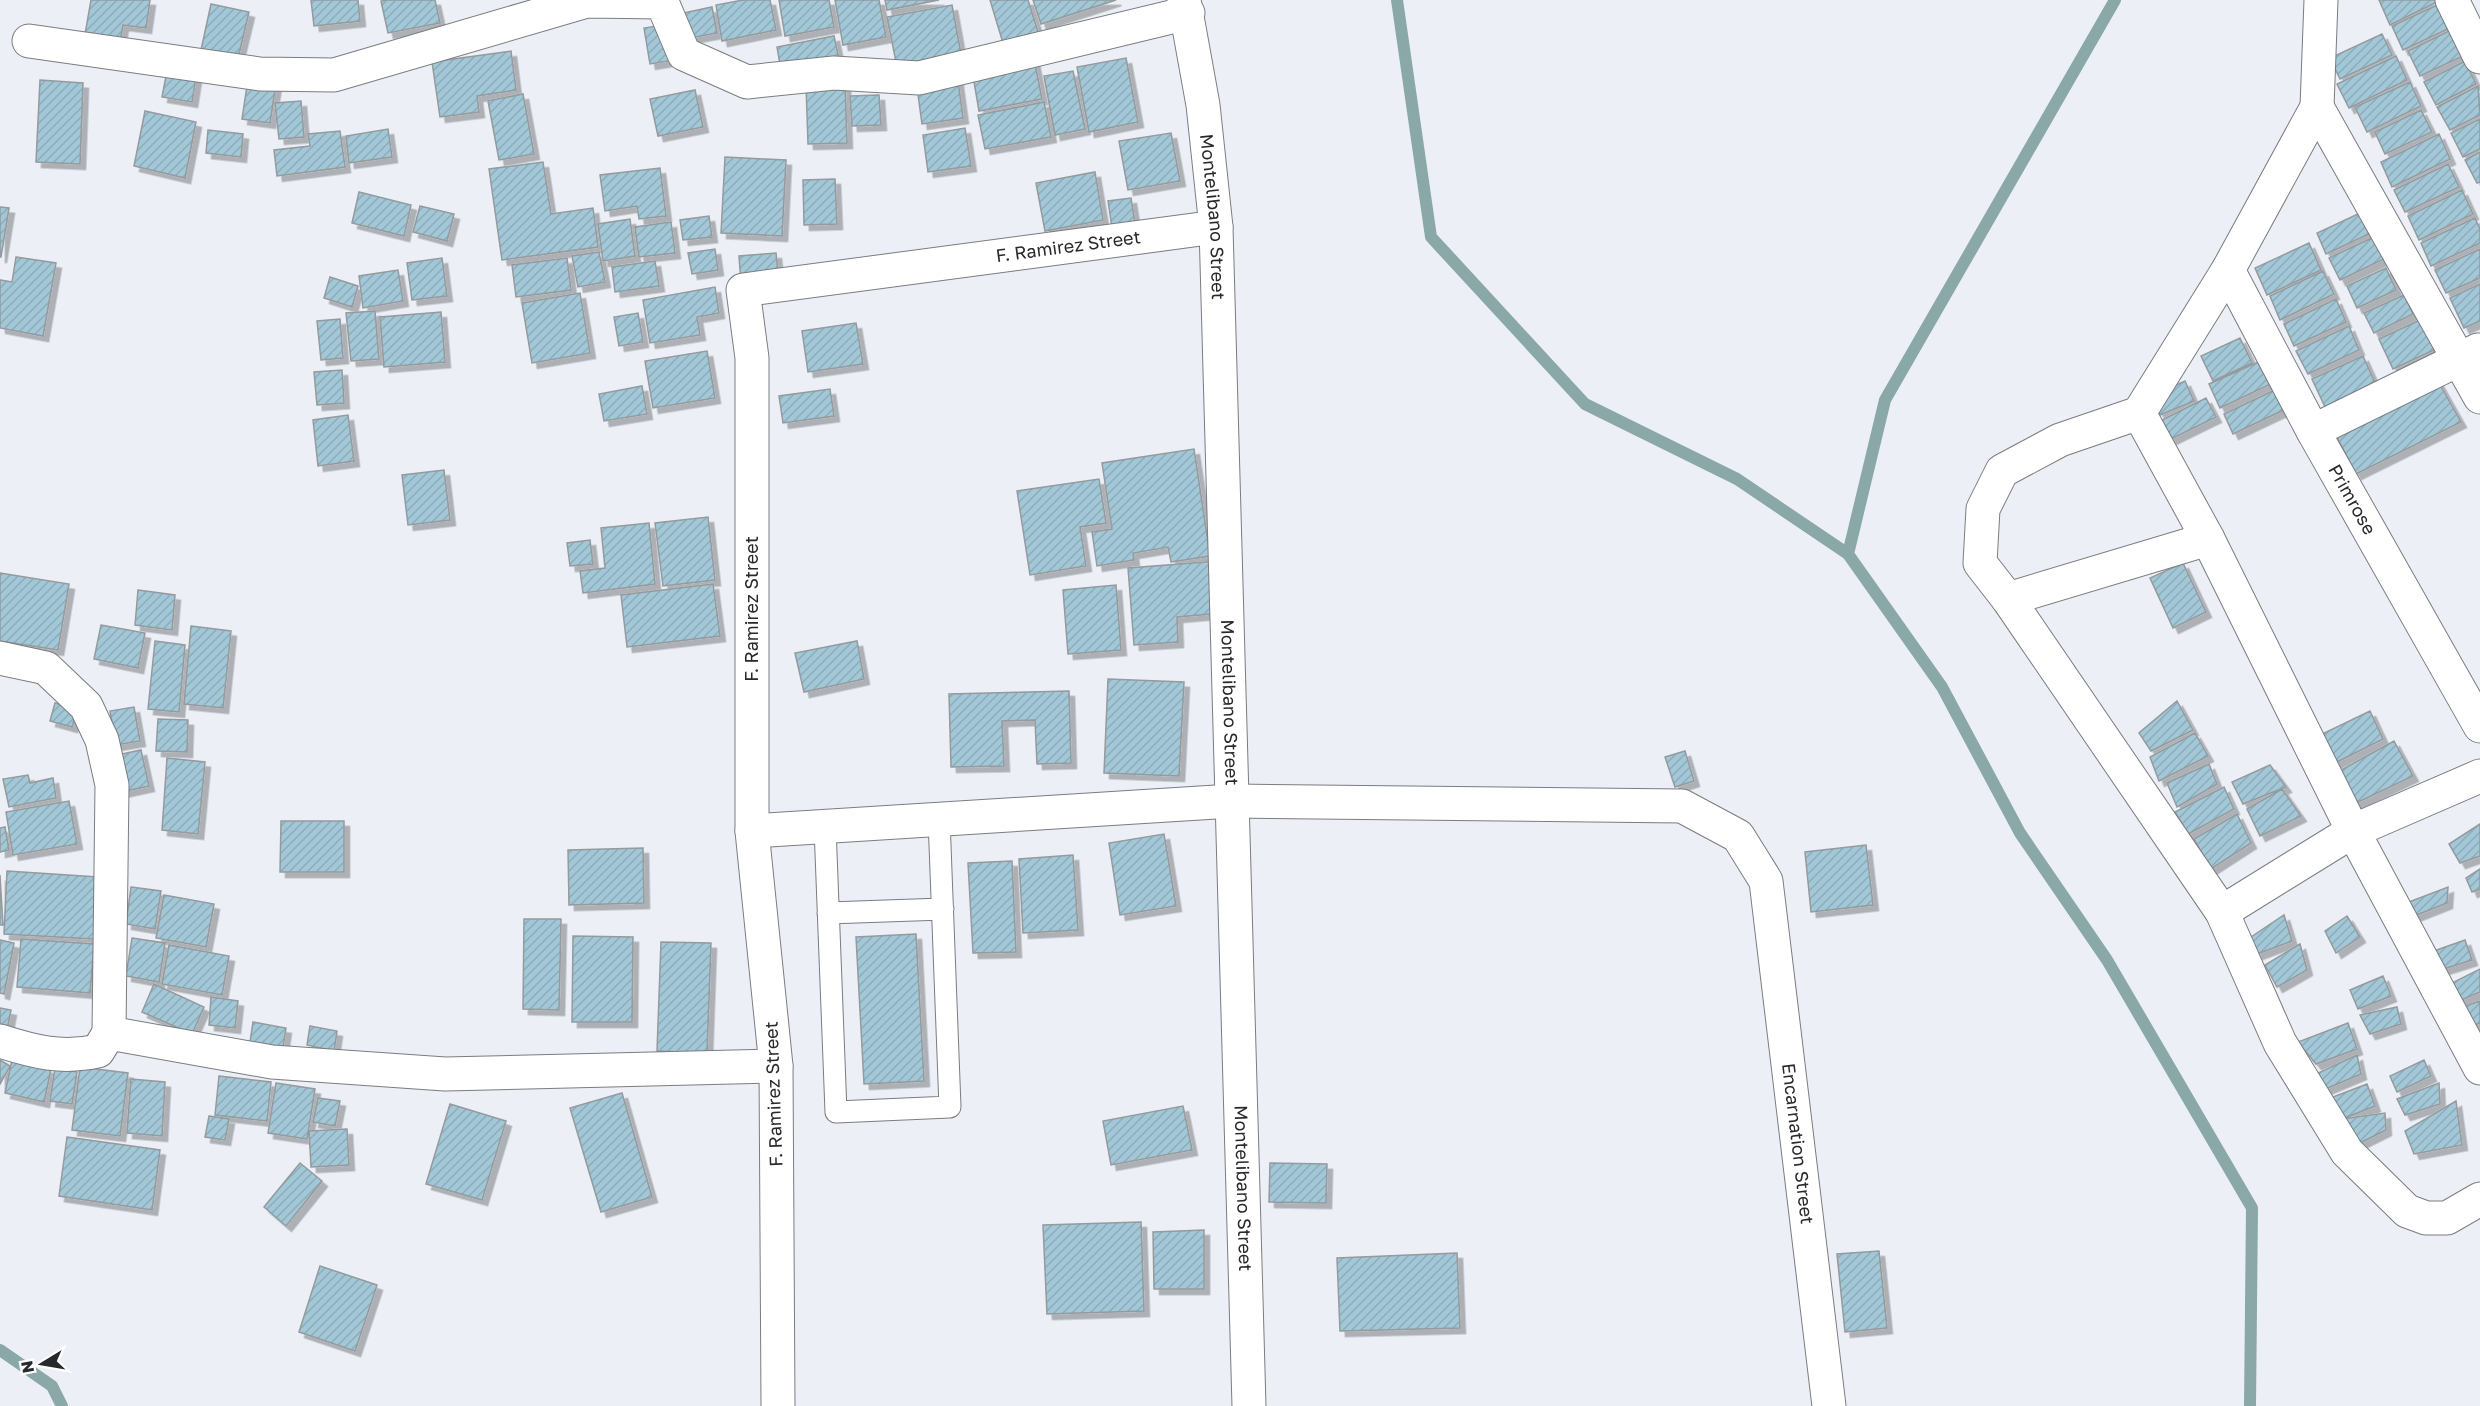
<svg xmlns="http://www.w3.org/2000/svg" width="2480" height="1406" viewBox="0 0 2480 1406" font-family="'Golos Text',sans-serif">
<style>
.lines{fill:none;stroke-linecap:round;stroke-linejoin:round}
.stream{stroke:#89a8a7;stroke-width:12}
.building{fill:url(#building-hatch);stroke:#949a9d;stroke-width:1.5;filter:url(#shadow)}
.lane-casing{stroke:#797c81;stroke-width:23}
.street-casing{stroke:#797c81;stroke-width:35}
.lane{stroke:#fff;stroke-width:21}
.street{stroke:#fff;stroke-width:33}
.labels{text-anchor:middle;stroke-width:4.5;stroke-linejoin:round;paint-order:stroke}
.street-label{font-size:18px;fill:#28292b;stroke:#fff}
</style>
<defs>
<pattern id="building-hatch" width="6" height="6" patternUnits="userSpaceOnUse" patternTransform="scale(1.5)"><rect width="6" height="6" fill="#a2c8d8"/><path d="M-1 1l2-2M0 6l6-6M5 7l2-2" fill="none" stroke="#8cacba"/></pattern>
<filter id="shadow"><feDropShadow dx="5.5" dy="5.5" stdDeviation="0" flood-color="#0004"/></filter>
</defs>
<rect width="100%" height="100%" fill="#ecf0f6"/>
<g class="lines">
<path class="stream" d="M 1397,0 L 1431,237 L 1585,404 L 1737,479 L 1848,554 L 1942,687 L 2020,833 L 2107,960 L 2252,1208 L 2250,1406
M 1848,554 L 1885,400 L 2115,0
M 0,1350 L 52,1386 L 62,1406"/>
</g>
<path class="building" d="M 91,0 L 150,0 L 146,28 L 123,25 L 118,52 L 83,46 Z
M 311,0 L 358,0 L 360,21 L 314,26 Z
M 387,0 L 435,0 L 440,23 L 388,33 L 381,1 Z
M 743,0 L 770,0 L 776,30 L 722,41 L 716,5 Z
M 779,0 L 829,0 L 834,27 L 785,36 Z
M 835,0 L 879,0 L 886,37 L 843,45 Z
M 885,0 L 939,0 L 887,10 Z
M 990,0 L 1028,0 L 1038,32 L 1003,43 Z
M 1033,0 L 1116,0 L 1041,24 Z
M 2379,0 L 2437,0 L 2437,2 L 2390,25 Z
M 211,4 L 249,12 L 238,58 L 201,50 Z
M 952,5 L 961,54 L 897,67 L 887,17 Z
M 2437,5 L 2448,29 L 2403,50 L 2392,26 Z
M 712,7 L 717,33 L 679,40 L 674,15 Z
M 668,24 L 674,60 L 650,64 L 644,28 Z
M 2451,30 L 2463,56 L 2420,76 L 2408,51 Z
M 2382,34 L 2392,55 L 2340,79 L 2330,58 Z
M 834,36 L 840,64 L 782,76 L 777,47 Z
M 511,51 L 516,90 L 477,96 L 479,112 L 440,117 L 432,62 Z
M 2396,56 L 2407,80 L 2349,108 L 2337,84 Z
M 1126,58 L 1138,122 L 1089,132 L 1077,67 Z
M 1034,59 L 1042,99 L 979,111 L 972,70 Z
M 2465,61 L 2476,84 L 2436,105 L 2424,82 Z
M 167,71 L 196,77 L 192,102 L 162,97 Z
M 1073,71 L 1085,129 L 1055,135 L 1044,76 Z
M 957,74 L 963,118 L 922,124 L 916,80 Z
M 248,79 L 276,83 L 270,123 L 242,119 Z
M 40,80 L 83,83 L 80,164 L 36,162 Z
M 2410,82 L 2421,106 L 2367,132 L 2355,107 Z
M 845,84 L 847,143 L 808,144 L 806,85 Z
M 2478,86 L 2480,115 L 2450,130 L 2437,107 Z
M 695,90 L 703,127 L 658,136 L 650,99 Z
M 523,94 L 534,154 L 499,160 L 488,101 Z
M 879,95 L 881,125 L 852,126 L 850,96 Z
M 301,101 L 304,137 L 279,139 L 275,103 Z
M 1044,102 L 1051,137 L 985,149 L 978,115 Z
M 2421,110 L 2432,132 L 2385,154 L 2375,132 Z
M 145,111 L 196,122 L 185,178 L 134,166 Z
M 2480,119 L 2480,149 L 2463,157 L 2451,133 Z
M 965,128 L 971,166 L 928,172 L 923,135 Z
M 388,129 L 392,157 L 349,163 L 346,136 Z
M 208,130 L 243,134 L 241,157 L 206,153 Z
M 340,131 L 345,167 L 277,176 L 274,150 L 310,146 L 308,134 Z
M 1171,133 L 1180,181 L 1128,190 L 1119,141 Z
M 2439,134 L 2450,159 L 2392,187 L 2381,162 Z
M 2480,152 L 2480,182 L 2477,183 L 2465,160 Z
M 725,157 L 786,160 L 782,236 L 721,233 Z
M 543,162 L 551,214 L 593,208 L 598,247 L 502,260 L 489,169 Z
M 2448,164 L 2459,187 L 2405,212 L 2394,190 Z
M 660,168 L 666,216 L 639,219 L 637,206 L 605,211 L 600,175 Z
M 1095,172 L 1103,220 L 1045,231 L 1036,183 Z
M 835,179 L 837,224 L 804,225 L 803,180 Z
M 2462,190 L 2473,214 L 2419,240 L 2408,216 Z
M 359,192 L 411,205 L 404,236 L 352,223 Z
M 1131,198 L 1136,230 L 1113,234 L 1108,201 Z
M 420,206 L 454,214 L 447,241 L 413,232 Z
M 0,207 L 9,208 L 1,257 L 0,257 Z
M 2360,213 L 2369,234 L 2326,254 L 2317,233 Z
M 709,216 L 712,237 L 683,240 L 680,220 Z
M 2475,218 L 2480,229 L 2480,243 L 2431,266 L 2421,243 Z
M 630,219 L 635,256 L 603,261 L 598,224 Z
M 671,222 L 675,253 L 639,257 L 635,227 Z
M 2374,237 L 2384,259 L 2340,280 L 2329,258 Z
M 2309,243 L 2321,270 L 2267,295 L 2255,268 Z
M 715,249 L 718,270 L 692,274 L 688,253 Z
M 2480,249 L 2480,278 L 2446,293 L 2435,270 Z
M 599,252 L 605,282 L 578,287 L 572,256 Z
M 776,253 L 779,281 L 741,284 L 739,256 Z
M 16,257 L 56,263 L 43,336 L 0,328 L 0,280 L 12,282 Z
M 442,258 L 447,296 L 412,300 L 407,263 Z
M 567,258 L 571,290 L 516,297 L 512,265 Z
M 655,261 L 659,286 L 615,292 L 612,267 Z
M 2386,268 L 2396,290 L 2357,308 L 2347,286 Z
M 398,270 L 403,301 L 363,308 L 359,276 Z
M 2323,271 L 2334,294 L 2280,320 L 2270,296 Z
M 330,277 L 358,286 L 352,307 L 324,298 Z
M 2480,284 L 2480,321 L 2464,328 L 2450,298 Z
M 715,287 L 719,313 L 697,317 L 700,335 L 650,343 L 643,300 Z
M 580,293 L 590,353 L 532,363 L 522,303 Z
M 2404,295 L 2413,314 L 2374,333 L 2364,313 Z
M 2336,299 L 2346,322 L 2294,346 L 2284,324 Z
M 375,311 L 379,359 L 351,361 L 346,313 Z
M 441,312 L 445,362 L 384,367 L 380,317 Z
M 638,313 L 643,342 L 619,346 L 614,317 Z
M 340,319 L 343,358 L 321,360 L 317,321 Z
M 2422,319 L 2436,349 L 2393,369 L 2379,339 Z
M 856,323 L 863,364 L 808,372 L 802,331 Z
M 2349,326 L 2359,350 L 2308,374 L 2296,351 Z
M 2240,338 L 2252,363 L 2213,381 L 2201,356 Z
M 707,351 L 715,398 L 653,408 L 645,361 Z
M 2363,356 L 2376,385 L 2326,409 L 2312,379 Z
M 2265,359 L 2275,382 L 2220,408 L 2209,384 Z
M 342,370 L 344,403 L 317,405 L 314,372 Z
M 2185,381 L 2194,401 L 2160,415 L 2151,396 Z
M 2438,381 L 2461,422 L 2356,474 L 2335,433 Z
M 642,386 L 647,414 L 604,421 L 599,394 Z
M 2281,387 L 2290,407 L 2233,434 L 2224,414 Z
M 830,389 L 834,416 L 783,423 L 779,396 Z
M 2206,398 L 2216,417 L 2171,439 L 2162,420 Z
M 348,415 L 354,461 L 318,466 L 313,420 Z
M 1194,449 L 1210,556 L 1171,562 L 1168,547 L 1133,553 L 1134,560 L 1097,566 L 1092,532 L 1112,529 L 1102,463 Z
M 444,470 L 450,520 L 408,525 L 402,475 Z
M 1099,479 L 1106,523 L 1080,527 L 1086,566 L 1030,575 L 1017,491 Z
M 708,517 L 715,580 L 663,586 L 655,523 Z
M 649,523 L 655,584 L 583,593 L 580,571 L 605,568 L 601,528 Z
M 590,540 L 593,564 L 570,566 L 567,543 Z
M 1218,561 L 1222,613 L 1177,617 L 1178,642 L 1134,645 L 1128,568 Z
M 2183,563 L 2206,612 L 2173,628 L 2150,578 Z
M 0,573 L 69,584 L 58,650 L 0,641 Z
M 713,584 L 720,636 L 627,647 L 621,595 Z
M 1116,585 L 1121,650 L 1068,654 L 1063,590 Z
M 138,590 L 175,595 L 172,630 L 135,625 Z
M 101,625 L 145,633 L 138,668 L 94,659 Z
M 191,626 L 231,631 L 223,708 L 184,704 Z
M 155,641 L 185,645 L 179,712 L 148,709 Z
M 857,641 L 864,679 L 804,692 L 795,653 Z
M 1108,679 L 1184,682 L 1179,776 L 1104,773 Z
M 1069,691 L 1071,763 L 1037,764 L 1035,720 L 1002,721 L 1004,766 L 951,767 L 949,694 Z
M 2177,701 L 2193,730 L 2151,751 L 2139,733 Z
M 55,703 L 77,709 L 72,727 L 50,721 Z
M 134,707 L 140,741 L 116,745 L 110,711 Z
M 2370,711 L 2383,739 L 2333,764 L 2318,736 Z
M 158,719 L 188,720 L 187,752 L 156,751 Z
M 2195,733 L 2208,756 L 2159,781 L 2150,757 Z
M 2394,741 L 2413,776 L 2352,805 L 2334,774 Z
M 141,750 L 149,786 L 116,793 L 108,757 Z
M 1685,751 L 1694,781 L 1675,787 L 1665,757 Z
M 167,758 L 205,762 L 198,834 L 162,830 Z
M 2209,764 L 2217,784 L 2177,807 L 2167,783 Z
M 2270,765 L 2286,787 L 2243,804 L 2232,782 Z
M 28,775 L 30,783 L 53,778 L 56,798 L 9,807 L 3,779 Z
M 2224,787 L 2234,809 L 2188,834 L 2175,812 Z
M 2282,789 L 2301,816 L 2260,836 L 2247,809 Z
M 69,801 L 77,844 L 13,855 L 6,812 Z
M 2237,814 L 2251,843 L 2211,869 L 2194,839 Z
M 281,821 L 344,821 L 344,872 L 280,872 Z
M 2480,824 L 2480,856 L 2460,863 L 2449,844 Z
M 5,827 L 9,850 L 0,852 L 0,828 Z
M 1164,834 L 1176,906 L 1120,915 L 1109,843 Z
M 1866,845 L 1873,905 L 1811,912 L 1805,852 Z
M 643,848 L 644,903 L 569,905 L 568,850 Z
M 1073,855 L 1078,930 L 1023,933 L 1019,859 Z
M 1012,861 L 1016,952 L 973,953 L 968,863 Z
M 2480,869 L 2480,889 L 2472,892 L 2466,878 Z
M 7,871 L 98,877 L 94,939 L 4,934 Z
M 0,875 L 3,925 L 0,925 Z
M 131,887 L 161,891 L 155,929 L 126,924 Z
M 2448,887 L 2447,903 L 2414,916 L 2409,902 Z
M 164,895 L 214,904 L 206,947 L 156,938 Z
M 2284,915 L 2292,941 L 2257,954 L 2251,937 Z
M 2347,916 L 2360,937 L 2336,953 L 2325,931 Z
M 524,919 L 561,919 L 559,1010 L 523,1009 Z
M 916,934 L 924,1081 L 864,1084 L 856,937 Z
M 573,936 L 633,937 L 632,1022 L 572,1022 Z
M 132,938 L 165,943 L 159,982 L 126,976 Z
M 21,939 L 94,944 L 90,993 L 17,987 Z
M 0,940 L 14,943 L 4,994 L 0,993 Z
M 2465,940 L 2472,960 L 2437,971 L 2431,952 Z
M 661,942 L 711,943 L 707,1053 L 657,1051 Z
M 2300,944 L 2307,970 L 2277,987 L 2265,965 Z
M 169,945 L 229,956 L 222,995 L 162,984 Z
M 2480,969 L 2480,992 L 2452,1004 L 2444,987 Z
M 2383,976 L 2391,996 L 2358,1009 L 2350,990 Z
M 154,984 L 204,1007 L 192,1034 L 142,1012 Z
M 211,997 L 238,1001 L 235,1028 L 209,1025 Z
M 2480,1001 L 2480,1023 L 2467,1028 L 2460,1008 Z
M 2397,1007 L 2401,1024 L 2370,1034 L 2360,1015 Z
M 0,1008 L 11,1010 L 7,1030 L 0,1028 Z
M 253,1022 L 286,1028 L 283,1047 L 250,1042 Z
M 2348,1023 L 2357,1049 L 2316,1064 L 2298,1042 Z
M 310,1026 L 337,1031 L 334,1051 L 307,1045 Z
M 2357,1055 L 2361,1074 L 2323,1090 L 2316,1074 Z
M 0,1060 L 10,1066 L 0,1084 Z
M 12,1060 L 51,1069 L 44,1102 L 5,1093 Z
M 2424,1060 L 2431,1076 L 2397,1092 L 2390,1076 Z
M 80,1067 L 128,1073 L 120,1136 L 72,1130 Z
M 55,1068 L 77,1072 L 72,1104 L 50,1101 Z
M 219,1076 L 271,1082 L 267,1121 L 215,1115 Z
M 131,1079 L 165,1082 L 162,1136 L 127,1133 Z
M 276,1083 L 315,1089 L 307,1139 L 268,1133 Z
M 2439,1083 L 2440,1104 L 2405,1115 L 2397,1099 Z
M 2367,1084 L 2375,1106 L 2342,1119 L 2325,1100 Z
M 622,1093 L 652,1197 L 601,1212 L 570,1108 Z
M 318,1098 L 340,1101 L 335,1126 L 313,1122 Z
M 2456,1101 L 2462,1145 L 2414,1154 L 2405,1131 Z
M 450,1104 L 506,1121 L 482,1200 L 426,1184 Z
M 1183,1106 L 1192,1150 L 1111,1165 L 1103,1121 Z
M 2385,1113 L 2386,1130 L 2356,1145 L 2342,1119 Z
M 209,1116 L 229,1119 L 225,1140 L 205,1137 Z
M 347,1129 L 349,1165 L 311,1167 L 309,1131 Z
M 67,1137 L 160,1150 L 152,1210 L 59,1196 Z
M 300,1163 L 322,1181 L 286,1226 L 264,1207 Z
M 1270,1163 L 1327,1164 L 1326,1203 L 1269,1202 Z
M 1141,1222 L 1144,1311 L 1047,1314 L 1043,1225 Z
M 1204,1230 L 1204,1289 L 1154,1289 L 1153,1232 Z
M 1879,1251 L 1887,1328 L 1845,1332 L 1837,1254 Z
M 1457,1253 L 1460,1328 L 1340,1331 L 1337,1258 Z
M 320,1266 L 377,1285 L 355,1351 L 299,1332 Z"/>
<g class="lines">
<defs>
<path id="lane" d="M 825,827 L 836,1112 L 950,1107 L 939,819
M 828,913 L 943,909"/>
<g id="street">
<path id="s1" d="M 1184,0 L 1203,105 L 1216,227 L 1249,1406"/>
<path d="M 2321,0 L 2317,107 L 2228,270 L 2139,413 L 2060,440 L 2002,471 L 1983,509 L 1980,563 L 2008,599 L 2222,912 L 2280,1043 L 2347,1152 L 2407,1211 L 2426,1218 L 2447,1218 L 2480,1199"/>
<path d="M 2452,0 L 2480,57"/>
<path d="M 29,41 L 260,74 L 334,75 L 587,1 L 662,2 L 684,54 L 747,82 L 834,73 L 919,78 L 1188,13"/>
<path d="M 2317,107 L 2480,397"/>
<path id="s2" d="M 2228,270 L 2313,431 L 2480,726"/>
<path d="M 2139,413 L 2208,539 L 2353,831 L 2480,1068"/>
<path d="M 2313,431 L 2478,350"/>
<path d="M 2008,599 L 2208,539"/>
<path d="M 0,658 L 46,668 L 86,706 L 102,740 L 112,785 L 109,1033"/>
<path id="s3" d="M 752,831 L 1232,801 L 1682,806 L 1738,836 L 1766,881 L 1829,1406"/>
<path d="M 2222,912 L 2353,831 L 2480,776"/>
<path d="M 0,1041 C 34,1052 62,1059 98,1051 L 109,1033 L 272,1062 L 445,1074 L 776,1066"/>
<path id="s4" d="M 778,1406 L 776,1066 L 752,831 L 752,358 L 743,290 L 1216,227"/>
</g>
</defs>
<use href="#lane" class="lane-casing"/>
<use href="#street" class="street-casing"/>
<use href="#lane" class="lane"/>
<use href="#street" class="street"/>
</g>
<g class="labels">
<g class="street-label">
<text dy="6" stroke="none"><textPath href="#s1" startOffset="219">Montelibano Street</textPath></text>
<text dy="6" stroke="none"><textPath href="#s4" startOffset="1446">F. Ramirez Street</textPath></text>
<text dy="6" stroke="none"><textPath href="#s2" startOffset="261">Primrose</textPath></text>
<text transform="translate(752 609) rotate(-90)" y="6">F. Ramirez Street</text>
<text dy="6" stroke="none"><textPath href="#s1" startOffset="705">Montelibano Street</textPath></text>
<text transform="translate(774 1094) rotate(-92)" y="6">F. Ramirez Street</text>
<text dy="6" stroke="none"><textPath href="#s3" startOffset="1312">Encarnation Street</textPath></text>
<text dy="6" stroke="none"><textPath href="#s1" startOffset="1191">Montelibano Street</textPath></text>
</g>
</g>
<g transform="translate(42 1364) rotate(259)" stroke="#ffffff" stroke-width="4.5" paint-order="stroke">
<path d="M0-4.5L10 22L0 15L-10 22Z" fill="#28292b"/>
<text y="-9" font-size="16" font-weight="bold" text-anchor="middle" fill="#28292b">N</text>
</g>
</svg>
